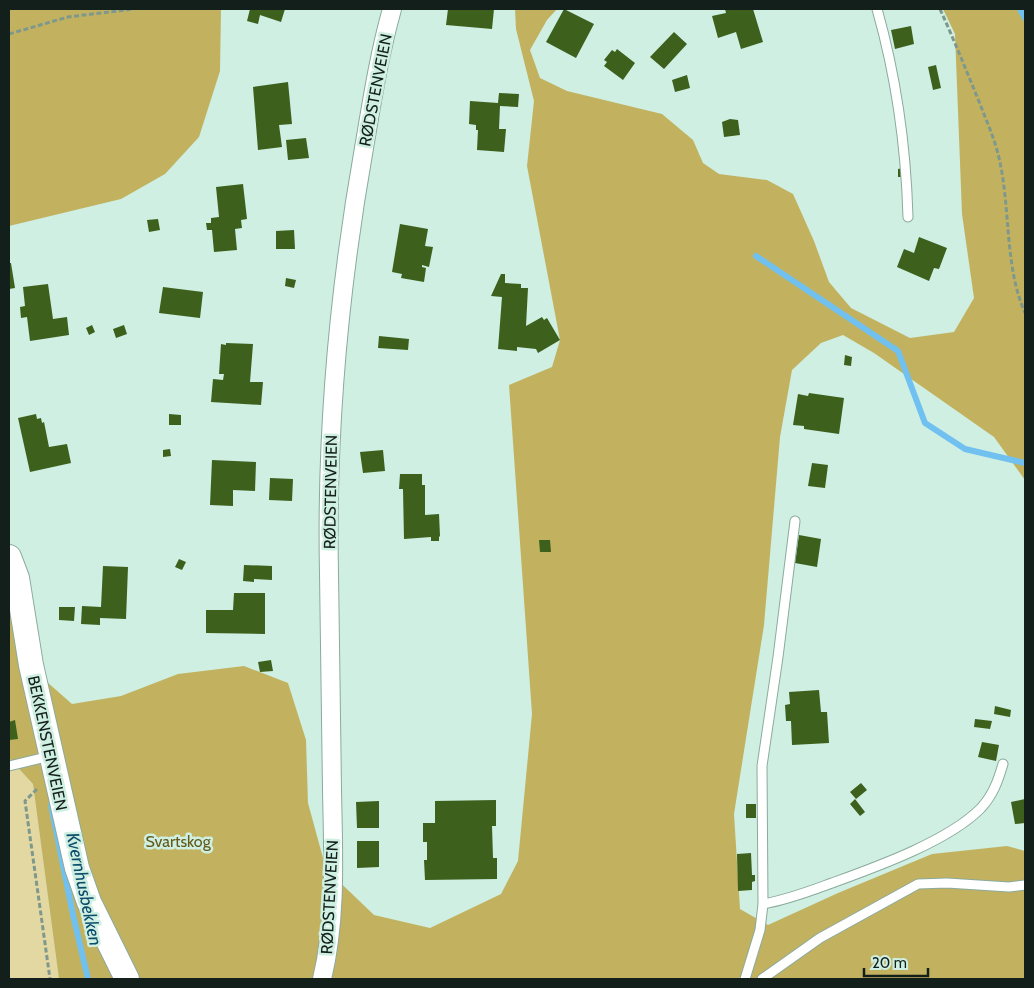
<svg xmlns="http://www.w3.org/2000/svg" width="1034" height="988" viewBox="0 0 1034 988" font-family="Cabin,sans-serif">
<style>
.green{fill:#e3d8a2}
.forest{fill:#c2b260}
.lines{fill:none;stroke-linecap:round;stroke-linejoin:round}
.stream{stroke:#70c0f0;stroke-width:6}
.building{fill:#3d601c}
.service-casing{stroke:#8baa9d;stroke-width:11}
.minor-casing{stroke:#8baa9d;stroke-width:20}
.secondary-casing{stroke:#8baa9d;stroke-width:26}
.path{stroke:#7f988d;stroke-width:3;stroke-dasharray:5 2.5;stroke-linecap:butt}
.service{stroke:#fff;stroke-width:9}
.minor{stroke:#fff;stroke-width:18}
.secondary{stroke:#fff;stroke-width:24}
.labels{text-anchor:middle;stroke-width:5;stroke-linejoin:round;paint-order:stroke}
.street-label{font-size:16px;fill:#131f1a;stroke:#ceefe1}
.park-label{font-size:16px;fill:#64581b;stroke:#ceefe1}
.water-label{font-size:18px;font-style:italic;fill:#0c4d6c;stroke:#ceefe1}
</style>
<rect width="100%" height="100%" fill="#ceefe1"/>
<path class="green" d="M 9,758 L 33,784 L 59,979 L 9,979 Z"/>
<path class="forest" d="M 9,9 L 221,9 L 220,71 L 199,137 L 165,174 L 121,199 L 9,226 Z
M 515,9 L 557,9 L 547,20 L 530,50 L 540,78 L 567,91 L 662,114 L 693,140 L 703,163 L 719,174 L 767,180 L 793,194 L 814,241 L 829,282 L 851,308 L 910,338 L 954,332 L 974,298 L 962,214 L 955,34 L 943,9 L 1025,9 L 1025,480 L 994,437 L 874,353 L 843,335 L 821,343 L 792,370 L 780,437 L 764,625 L 734,814 L 740,909 L 768,925 L 838,893 L 932,854 L 1007,846 L 1025,851 L 1025,979 L 59,979 L 33,784 L 9,758 L 9,553 L 38,674 L 72,704 L 121,696 L 178,674 L 244,666 L 288,683 L 306,740 L 308,803 L 326,869 L 374,915 L 430,928 L 501,894 L 518,861 L 532,714 L 509,385 L 552,367 L 560,340 L 527,166 L 534,101 L 516,29 Z"/>
<g class="lines">
<path class="stream" d="M 1020,9 L 1025,18
M 756,256 L 898,351 L 925,423 L 965,449 L 1025,463
M 51,805 L 73,915 L 88,979"/>
</g>
<path class="building" d="M 250,9 L 285,9 L 281,22 L 260,15 L 258,24 L 247,21 Z
M 448,9 L 494,9 L 492,29 L 446,25 Z
M 564,9 L 594,24 L 576,58 L 546,42 Z
M 725,9 L 753,9 L 763,42 L 741,49 L 736,32 L 718,38 L 712,16 L 726,13 Z
M 911,26 L 914,44 L 895,49 L 891,30 Z
M 674,32 L 687,44 L 664,69 L 650,57 Z
M 617,49 L 635,63 L 623,80 L 604,66 L 607,62 L 604,60 L 612,50 L 615,52 Z
M 936,65 L 941,88 L 933,90 L 928,67 Z
M 687,75 L 690,88 L 675,92 L 672,80 Z
M 288,82 L 292,124 L 279,125 L 282,147 L 258,150 L 253,87 Z
M 499,93 L 519,94 L 518,107 L 500,106 L 499,129 L 506,129 L 504,152 L 477,150 L 478,130 L 476,130 L 476,125 L 469,124 L 470,101 L 498,103 Z
M 730,119 L 738,120 L 740,135 L 724,137 L 722,122 Z
M 306,138 L 309,158 L 288,160 L 286,140 Z
M 903,168 L 904,177 L 898,177 L 898,169 Z
M 243,184 L 247,219 L 241,220 L 242,228 L 235,229 L 237,250 L 214,252 L 212,230 L 207,230 L 206,223 L 211,223 L 211,218 L 219,217 L 216,187 Z
M 158,219 L 160,230 L 149,232 L 147,220 Z
M 400,224 L 428,229 L 425,246 L 433,247 L 429,267 L 422,265 L 422,267 L 426,268 L 424,282 L 401,278 L 402,274 L 392,272 Z
M 294,230 L 295,249 L 276,249 L 276,231 Z
M 919,237 L 947,248 L 939,269 L 934,268 L 929,281 L 897,267 L 904,249 L 914,253 Z
M 9,263 L 11,263 L 15,288 L 9,289 Z
M 501,274 L 505,274 L 505,283 L 521,284 L 521,288 L 528,288 L 526,326 L 542,317 L 544,320 L 547,318 L 560,340 L 538,353 L 536,349 L 517,347 L 517,351 L 498,349 L 502,297 L 491,296 Z
M 286,278 L 296,280 L 294,288 L 285,286 Z
M 48,284 L 53,319 L 67,317 L 69,335 L 30,341 L 27,317 L 21,318 L 20,307 L 25,306 L 23,287 Z
M 163,287 L 203,292 L 200,318 L 159,313 Z
M 92,325 L 95,332 L 89,335 L 86,328 Z
M 124,325 L 127,334 L 116,338 L 113,329 Z
M 379,336 L 409,339 L 408,350 L 378,348 Z
M 226,343 L 253,344 L 250,382 L 263,382 L 261,405 L 211,402 L 213,379 L 223,380 L 224,374 L 219,374 L 221,344 L 226,345 Z
M 845,355 L 852,357 L 851,366 L 844,365 Z
M 809,393 L 844,398 L 839,434 L 804,429 L 804,426 L 793,425 L 798,394 L 808,396 Z
M 36,414 L 37,419 L 41,418 L 42,423 L 44,422 L 49,447 L 67,444 L 71,463 L 30,472 L 18,418 Z
M 169,414 L 181,415 L 181,425 L 169,425 Z
M 170,449 L 171,456 L 163,457 L 163,450 Z
M 383,450 L 385,471 L 363,473 L 360,452 Z
M 212,460 L 256,462 L 255,491 L 233,490 L 233,506 L 210,505 Z
M 812,463 L 828,465 L 825,488 L 808,486 Z
M 400,474 L 422,474 L 422,485 L 425,485 L 425,515 L 439,514 L 440,536 L 439,537 L 439,541 L 431,541 L 431,537 L 404,539 L 403,489 L 399,489 Z
M 270,478 L 293,479 L 292,501 L 269,500 Z
M 799,535 L 821,539 L 817,567 L 795,563 Z
M 539,540 L 550,540 L 551,552 L 540,552 Z
M 179,559 L 186,562 L 182,570 L 175,567 Z
M 244,565 L 272,566 L 272,580 L 254,579 L 254,582 L 243,581 Z
M 103,566 L 128,567 L 126,619 L 100,618 L 100,625 L 81,624 L 82,606 L 101,607 Z
M 234,593 L 265,593 L 265,634 L 206,633 L 206,610 L 233,610 Z
M 59,607 L 75,607 L 74,621 L 59,620 Z
M 271,660 L 273,671 L 260,672 L 258,662 Z
M 819,690 L 821,712 L 827,712 L 829,743 L 792,745 L 791,721 L 786,721 L 785,705 L 790,704 L 789,692 Z
M 995,706 L 1011,710 L 1010,717 L 994,714 Z
M 975,719 L 992,721 L 990,729 L 974,727 Z
M 15,720 L 18,739 L 9,740 L 9,722 Z
M 982,742 L 999,745 L 996,761 L 978,757 Z
M 861,783 L 867,790 L 856,799 L 850,792 Z
M 855,799 L 865,812 L 860,816 L 850,804 Z
M 1025,799 L 1025,823 L 1015,824 L 1011,802 Z
M 496,800 L 496,826 L 492,826 L 493,858 L 497,858 L 497,879 L 425,880 L 424,860 L 427,860 L 427,842 L 423,842 L 423,823 L 435,823 L 435,801 Z
M 379,801 L 379,828 L 357,828 L 356,802 Z
M 746,804 L 756,804 L 756,818 L 746,818 Z
M 357,841 L 379,841 L 379,867 L 357,868 Z
M 751,853 L 752,875 L 755,875 L 755,881 L 752,882 L 752,890 L 738,891 L 737,854 Z"/>
<g class="lines">
<defs>
<path id="service" d="M 877,9 C 896,76 906,147 908,217
M 9,766 L 50,756
M 763,904 C 787,900 810,891 832,883 C 876,867 949,841 981,808 C 993,795 998,781 1003,764
M 745,979 L 760,930 L 763,904 L 762,766 L 778,657 L 795,521
M 762,979 L 820,938 L 918,884 L 947,883 L 1009,887 L 1025,885"/>
<path id="minor" d="M 322,979 C 337,917 333,852 332,789 C 331,717 330,645 329,573 C 326,430 339,289 364,148 C 372,101 379,55 392,9"/>
<path id="secondary" d="M 9,557 L 17,578 L 31,665 L 77,868 L 89,902 L 127,979"/>
</defs>
<use href="#service" class="service-casing"/>
<use href="#minor" class="minor-casing"/>
<use href="#secondary" class="secondary-casing"/>
<path class="path" d="M 940,9 C 954,40 967,72 980,104 C 987,122 995,140 999,158 C 1011,209 1004,265 1025,313
M 9,34 L 68,17 L 134,9
M 37,789 L 25,801 L 50,979"/>
<use href="#service" class="service"/>
<use href="#minor" class="minor"/>
<use href="#secondary" class="secondary"/>
</g>
<g class="labels">
<g class="street-label">
<text transform="translate(375 90) rotate(-79)" y="6">RØDSTENVEIEN</text>
<text transform="translate(330 492) rotate(-89)" y="6">RØDSTENVEIEN</text>
<text transform="translate(48 743) rotate(78)" y="6">BEKKENSTENVEIEN</text>
<text transform="translate(329 897) rotate(-87)" y="6">RØDSTENVEIEN</text>
</g>
<g class="park-label">
<text x="178" y="847">Svartskog</text>
</g>
<g class="water-label">
<text transform="translate(84 889) rotate(78)" y="6">Kvernhusbekken</text>
</g>
</g>
<rect width="1034" height="988" fill="none" stroke="#131f1a" stroke-width="20"/>
<path d="M864 968v8h64v-8" fill="none" stroke="#131f1a" stroke-width="2.5"/>
<text x="872" y="968" font-size="15" fill="#131f1a" stroke="#ceefe1" stroke-width="4" paint-order="stroke">20 m</text>
</svg>
